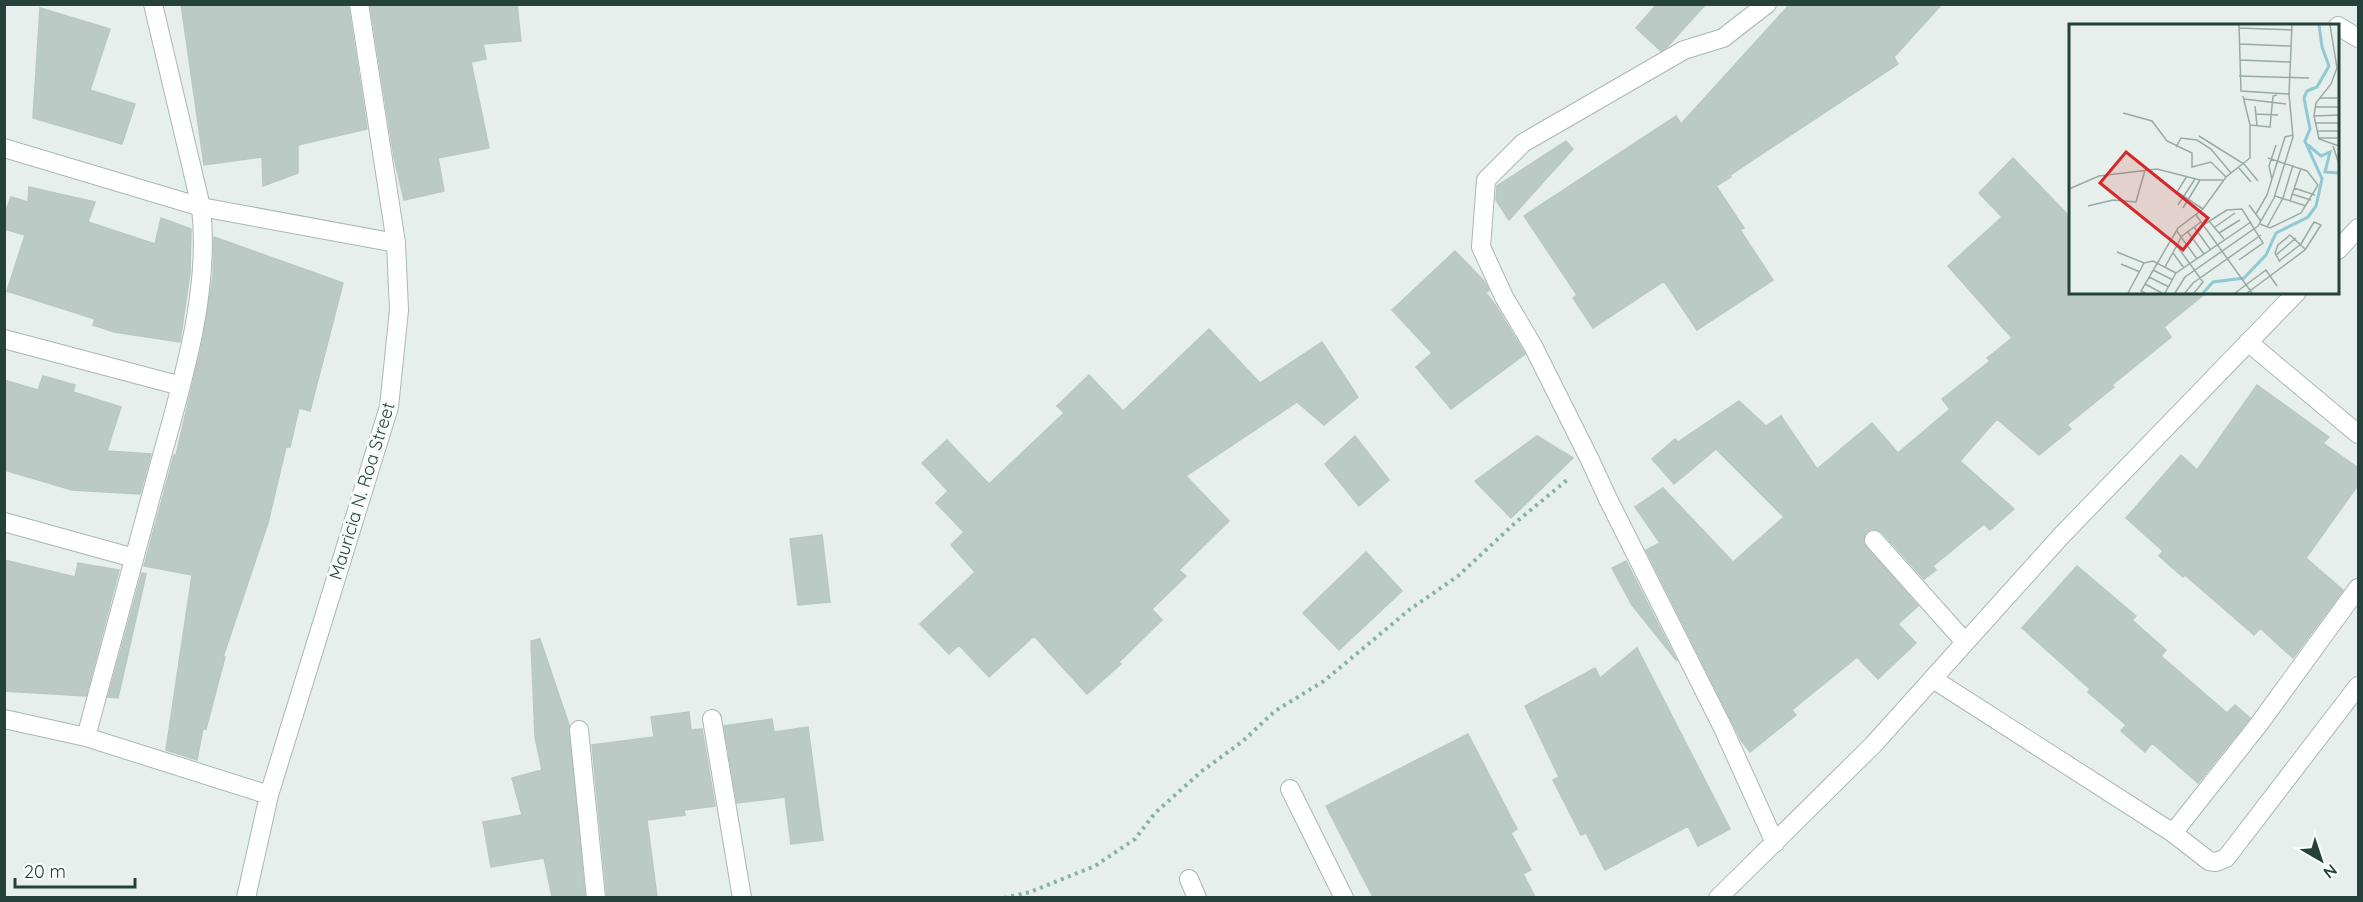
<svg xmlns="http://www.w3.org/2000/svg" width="2363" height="902" viewBox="0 0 2363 902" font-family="Quicksand,sans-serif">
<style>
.building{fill:#bbcac4;stroke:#b8c9c2;stroke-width:1.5}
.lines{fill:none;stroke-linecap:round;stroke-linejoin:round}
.service-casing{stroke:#a8b8b2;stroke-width:20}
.minor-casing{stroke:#a8b8b2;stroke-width:20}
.path{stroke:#86b3a5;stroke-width:4;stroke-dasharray:3 4.5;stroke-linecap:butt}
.service{stroke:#fff;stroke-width:18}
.minor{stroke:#fff;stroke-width:18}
.labels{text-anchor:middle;stroke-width:6;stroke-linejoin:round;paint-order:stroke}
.street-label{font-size:18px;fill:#24423a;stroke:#f7fbf9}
.inset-river{fill:none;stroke:#8ec9d4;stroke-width:3}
.inset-road{fill:none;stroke:#98aaa4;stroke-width:1.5}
.view{fill:#d62828;fill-opacity:0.15;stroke:#d62828;stroke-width:3}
.inset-edge{fill:none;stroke:#24423a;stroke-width:3}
</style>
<rect width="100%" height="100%" fill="#e6efeb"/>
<path class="building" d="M 181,4 L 348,4 L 367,129 L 298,145 L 298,173 L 263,186 L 262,157 L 204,165 Z
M 370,4 L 517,4 L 521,41 L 483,44 L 486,59 L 471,62 L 489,148 L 438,158 L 444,191 L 404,200 L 394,157 Z
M 1657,4 L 1706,4 L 1667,47 L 1661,51 L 1636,28 Z
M 1790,4 L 1942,4 L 1894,57 L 1898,64 L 1730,175 L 1731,177 L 1716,186 L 1744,228 L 1740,230 L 1773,280 L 1697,330 L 1664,281 L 1593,328 L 1573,298 L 1577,295 L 1524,216 L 1676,116 L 1681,124 Z
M 40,8 L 110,29 L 90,90 L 135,104 L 122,144 L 33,118 Z
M 1566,141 L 1573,149 L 1509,220 L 1496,200 L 1497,186 Z
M 2013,158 L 2070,217 L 2070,292 L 2207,292 L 2164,327 L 2171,337 L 2112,385 L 2114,387 L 2067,425 L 2071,429 L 2039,455 L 1997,419 L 1960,461 L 2014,509 L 1990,530 L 1984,524 L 1933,566 L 1936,570 L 1924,579 L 1882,532 L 1872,529 L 1866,532 L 1863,542 L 1866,547 L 1918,606 L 1898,624 L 1916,643 L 1878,679 L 1857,657 L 1792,710 L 1796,715 L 1750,752 L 1741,740 L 1646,550 L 1660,543 L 1635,507 L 1663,488 L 1733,562 L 1784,517 L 1716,449 L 1674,484 L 1652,459 L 1675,439 L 1678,442 L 1739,401 L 1766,426 L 1781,416 L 1817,469 L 1872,423 L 1898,453 L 1950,409 L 1942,399 L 1990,361 L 1987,358 L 2012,338 L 1948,266 L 2002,217 L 1979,193 Z
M 29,187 L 95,202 L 88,222 L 155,244 L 161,218 L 191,229 L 190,273 L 180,342 L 114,332 L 93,325 L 95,319 L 7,291 L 25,235 L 4,229 L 4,216 L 11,197 L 28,202 Z
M 214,237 L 343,283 L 310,411 L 299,408 L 290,447 L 286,447 L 268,523 L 223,657 L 225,657 L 206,729 L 203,728 L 197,760 L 166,750 L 192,575 L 144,566 L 174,455 L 176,455 L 202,344 L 213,276 Z
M 1455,251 L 1484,281 L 1489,290 L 1486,293 L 1496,306 L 1525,354 L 1451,409 L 1416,367 L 1432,353 L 1392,310 Z
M 1209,329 L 1260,383 L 1322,342 L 1358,397 L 1324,425 L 1297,402 L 1186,476 L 1229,521 L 1179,570 L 1186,576 L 1152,609 L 1162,620 L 1119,662 L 1121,664 L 1087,694 L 1034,636 L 989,677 L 959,645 L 949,654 L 920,624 L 975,572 L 951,545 L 964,532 L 936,503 L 948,491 L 922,463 L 947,440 L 989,484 L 1064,413 L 1057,406 L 1089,375 L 1123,411 Z
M 43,376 L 75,385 L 73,392 L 121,407 L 107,451 L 151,454 L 140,494 L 72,490 L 4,470 L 4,380 L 38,390 Z
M 2257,385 L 2329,437 L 2323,443 L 2358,468 L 2358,485 L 2306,558 L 2343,590 L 2293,658 L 2260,628 L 2254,635 L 2185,575 L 2183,577 L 2159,556 L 2163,551 L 2126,518 L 2181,455 L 2197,470 Z
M 1355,436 L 1389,480 L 1359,506 L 1325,464 Z
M 1537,436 L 1573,458 L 1511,518 L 1475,481 Z
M 822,535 L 830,602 L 798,605 L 790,539 Z
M 1366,552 L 1402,591 L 1339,650 L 1303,613 Z
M 4,560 L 75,577 L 78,563 L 119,570 L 86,696 L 4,691 Z
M 1626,561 L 1677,661 L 1632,605 L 1612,568 Z
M 2077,566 L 2136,616 L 2132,620 L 2166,650 L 2161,656 L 2227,713 L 2235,705 L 2250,718 L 2198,783 L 2152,743 L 2145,752 L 2121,731 L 2126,725 L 2088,692 L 2090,689 L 2022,628 Z
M 142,573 L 146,574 L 118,698 L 108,697 Z
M 540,639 L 569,725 L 585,897 L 552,897 L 544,858 L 491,867 L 483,822 L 522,815 L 512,778 L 542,770 L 535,737 L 531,641 Z
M 1637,648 L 1730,829 L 1698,846 L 1688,826 L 1605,870 L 1586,833 L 1581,835 L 1553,780 L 1559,777 L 1525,706 L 1595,668 L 1600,678 Z
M 689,712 L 691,730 L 702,729 L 715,806 L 684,810 L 685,815 L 647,820 L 657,897 L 607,897 L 592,745 L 654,737 L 651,717 Z
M 772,719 L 774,732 L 808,727 L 823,840 L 791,844 L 785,797 L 737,803 L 724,726 Z
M 1468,734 L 1517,829 L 1511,833 L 1531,870 L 1523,874 L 1535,897 L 1373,897 L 1326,806 Z"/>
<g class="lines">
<defs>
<path id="service" d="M 2248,342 L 2358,434
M 1933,679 L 2173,833 L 2209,861 L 2216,862 L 2226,858 L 2358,686
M 2173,833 L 2259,724 L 2358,588"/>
<path id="minor" d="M 1767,4 L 1723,38 L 1684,50 L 1523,143 L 1486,180 L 1481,247 L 1504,297 L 1533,346 L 1590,460 L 1608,499 L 1723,728 L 1775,843
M 2338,26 L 2358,38
M 4,148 L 201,207 L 396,243
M 2338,250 L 2358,228
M 4,339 L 181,386
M 4,522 L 134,558
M 1874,540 L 1965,642
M 4,719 L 86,737 L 269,795
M 712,719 L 742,898
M 579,730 L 596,898
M 86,737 C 110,649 133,561 157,474 C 180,389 211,296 201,207 L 153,4
M 1290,789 L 1344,898
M 1189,879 L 1197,898
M 246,898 L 269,795 L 389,407 L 399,310 L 396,243 L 359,4
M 1718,898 L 1873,745 L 2061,536 L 2297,292"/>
</defs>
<use href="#service" class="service-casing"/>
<use href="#minor" class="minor-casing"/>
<path class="path" d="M 1004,898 L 1030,892 L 1095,866 L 1135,839 L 1155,813 L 1202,771 L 1243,741 L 1275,711 L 1324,681 L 1409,610 L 1458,576 L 1515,523 L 1567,480"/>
<use href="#service" class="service"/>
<use href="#minor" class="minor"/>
</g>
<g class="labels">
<g class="street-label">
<text transform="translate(362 491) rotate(-73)" y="6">Mauricia N. Roa Street</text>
</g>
</g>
<g transform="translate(2069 24)">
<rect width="270" height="270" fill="#e6efeb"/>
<path class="inset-river" d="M 239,121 L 252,132 L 261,128 L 256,148 L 270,149M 134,269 L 144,258 L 175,254 L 197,231 L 207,209 L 239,193 L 247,182 L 253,155 L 236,117 L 241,105 L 235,74 L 238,67 L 248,63 L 260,42 L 253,23 L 250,1"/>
<path class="inset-road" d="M 170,1 L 172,67 L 220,70M 261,1 L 268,44 L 262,60 L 247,79 L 245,92 L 250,115 L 270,122M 170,4 L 223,6M 170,20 L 222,22M 171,36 L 222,38M 170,52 L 240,54M 251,74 L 270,74M 175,75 L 217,80M 186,82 L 188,102M 246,83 L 270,83M 54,89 L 83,97 L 98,117 L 123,129 L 123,143 L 142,138 L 157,153M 187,90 L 209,91M 245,92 L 270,91M 246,99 L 270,99M 181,101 L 201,103 L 204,72 L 208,71M 248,107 L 270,107M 130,112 L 175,140 L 189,157M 250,114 L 270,114M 264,122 L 270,140M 107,123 L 112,114 L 128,116 L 142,125 L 162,149M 170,144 L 182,158M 118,152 L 108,168 L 134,185M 203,156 L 200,142 L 207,121M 225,164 L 246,171M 0,165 L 30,152 L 88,145 L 131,156 L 154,156M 223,170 L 242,176M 206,172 L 237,182M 221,177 L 232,144M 109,181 L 126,155M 180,181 L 192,197M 19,182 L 44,176 L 67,178 L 76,146M 114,184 L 131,156M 187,190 L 198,171 L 216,113 L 224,111M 127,191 L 183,269M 140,197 L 155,215M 191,200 L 201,204 L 232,189 L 249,161 L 238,147 L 199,134M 134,201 L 158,186 L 173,185 L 194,219 L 170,236M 125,203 L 141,225M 146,203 L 166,189M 198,203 L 214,174 L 224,141M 107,206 L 128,235M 118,207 L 135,230M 150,209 L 171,196M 108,222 L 134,258 L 125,269M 48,228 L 75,239 L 84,237 L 107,249M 104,229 L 115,244M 207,231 L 227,214M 211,238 L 206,229 L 209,221 L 221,211 L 237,226M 52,240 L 71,248M 96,243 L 113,212 L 132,198M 84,246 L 104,256M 80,253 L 100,263M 76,260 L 93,269M 59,269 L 75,239M 76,269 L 72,267 L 109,204 L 134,185 L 157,153 L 181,134 L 181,101 L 174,72M 96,269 L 107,249 L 182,198M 106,269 L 116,253 L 189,202 L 205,174 L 224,113 L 220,70 L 223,1M 116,269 L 124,259 L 192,211M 166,269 L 197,246 L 208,262M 178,269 L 236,226 L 252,201 L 245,198 L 232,220 L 210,237"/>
<path class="view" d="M 57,128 L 139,194 L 114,226 L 31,159 Z"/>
<rect width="270" height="270" class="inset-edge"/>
</g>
<rect width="2363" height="902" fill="none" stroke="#24423a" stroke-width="12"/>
<g transform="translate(2321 860) rotate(141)" stroke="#f7fbf9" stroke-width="4.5" paint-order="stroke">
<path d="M0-4.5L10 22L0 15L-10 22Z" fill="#24423a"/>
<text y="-9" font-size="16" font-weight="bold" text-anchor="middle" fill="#24423a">N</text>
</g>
<path d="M15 878v9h120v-9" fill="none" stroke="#24423a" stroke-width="3"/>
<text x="24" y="878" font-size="18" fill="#24423a" stroke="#f7fbf9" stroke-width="4.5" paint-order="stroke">20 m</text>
</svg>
